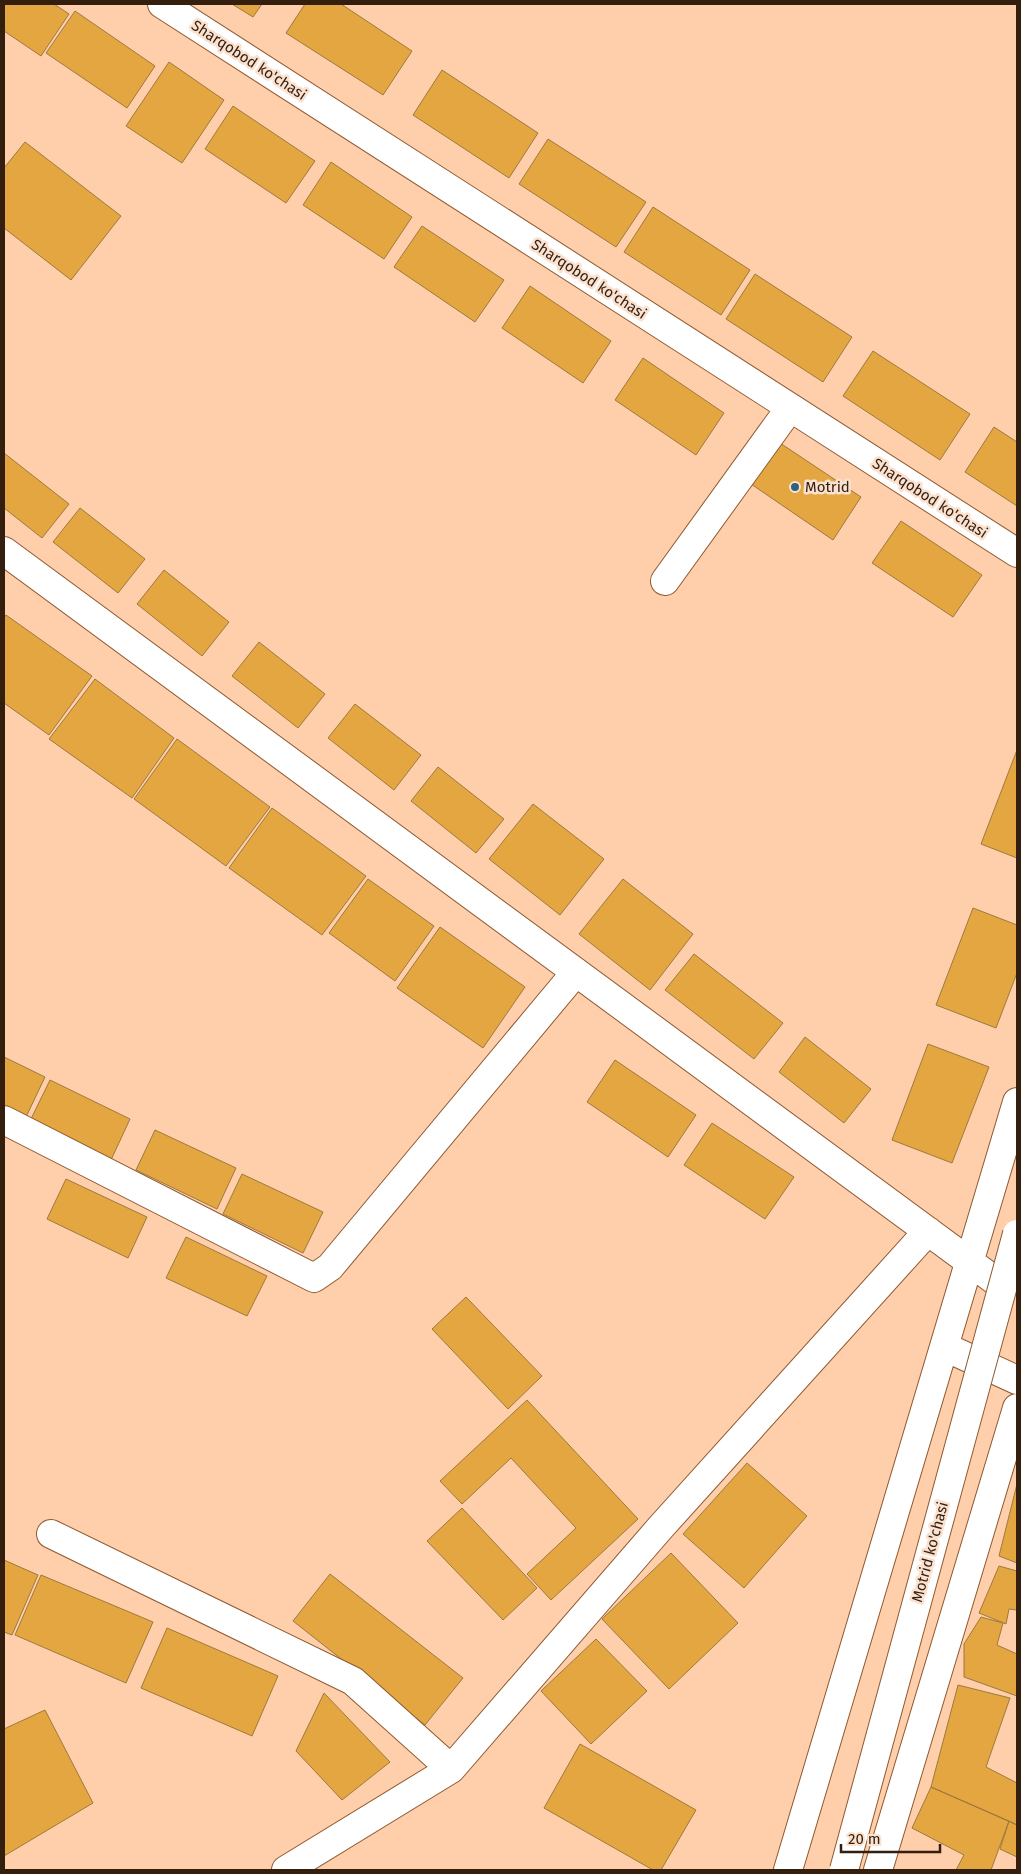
<svg xmlns="http://www.w3.org/2000/svg" width="1021" height="1874" viewBox="0 0 1021 1874" font-family="'Fira Sans',sans-serif">
<style>
.building{fill:#e3a640;stroke:#9e793d}
.lines{fill:none;stroke-linecap:round;stroke-linejoin:round}
.minor-casing{stroke:#8e592f;stroke-width:30}
.minor{stroke:#fff;stroke-width:28}
.major-bridge-casing{stroke:#8e592f;stroke-width:30;stroke-linecap:butt}
.major-bridge{stroke:#fff;stroke-width:28}
.poi-dot{fill:#2f617f;stroke:#fae1d0;stroke-width:2}
.labels{text-anchor:middle;stroke-width:5;stroke-linejoin:round;paint-order:stroke}
.street-label{font-size:15px;fill:#341e0d;stroke:#fae1d0}
.poi-label{font-size:15px;fill:#341e0d;stroke:#fae1d0;text-anchor:start}
</style>
<rect width="100%" height="100%" fill="#ffceab"/>
<path class="building" d="M 4,4 L 54,4 L 69,14 L 41,56 L 4,31 Z
M 232,4 L 262,4 L 253,17 Z
M 305,4 L 341,4 L 412,51 L 383,95 L 286,33 Z
M 75,11 L 155,66 L 127,108 L 46,53 Z
M 169,62 L 224,100 L 182,163 L 126,126 Z
M 442,70 L 538,133 L 509,178 L 413,115 Z
M 233,106 L 315,161 L 286,203 L 205,149 Z
M 548,139 L 646,202 L 616,247 L 519,184 Z
M 25,142 L 121,216 L 71,280 L 4,228 L 4,168 Z
M 331,162 L 412,217 L 384,259 L 303,205 Z
M 653,207 L 750,270 L 721,315 L 624,252 Z
M 422,226 L 504,280 L 475,322 L 394,267 Z
M 755,274 L 852,337 L 823,382 L 726,319 Z
M 530,286 L 611,341 L 583,383 L 502,328 Z
M 873,351 L 970,414 L 940,460 L 843,396 Z
M 643,358 L 724,413 L 696,455 L 615,400 Z
M 994,427 L 1017,442 L 1017,506 L 965,472 Z
M 780,443 L 861,497 L 833,540 L 751,484 Z
M 4,453 L 69,504 L 42,538 L 4,508 Z
M 80,508 L 145,559 L 118,593 L 53,542 Z
M 901,521 L 982,575 L 953,617 L 872,563 Z
M 164,570 L 229,622 L 202,656 L 137,604 Z
M 6,615 L 92,676 L 49,735 L 4,703 L 4,618 Z
M 259,642 L 325,694 L 298,728 L 232,676 Z
M 95,679 L 174,738 L 132,798 L 49,739 Z
M 355,704 L 421,755 L 394,790 L 328,738 Z
M 177,739 L 270,807 L 226,866 L 134,799 Z
M 1017,750 L 1017,858 L 981,844 Z
M 438,767 L 504,819 L 476,853 L 411,801 Z
M 533,804 L 604,859 L 560,915 L 489,859 Z
M 272,808 L 366,876 L 322,935 L 229,868 Z
M 368,879 L 434,926 L 395,981 L 329,933 Z
M 623,879 L 693,934 L 650,990 L 579,934 Z
M 973,908 L 1017,925 L 1017,973 L 996,1028 L 936,1005 Z
M 440,927 L 525,987 L 483,1048 L 397,988 Z
M 694,954 L 783,1023 L 754,1059 L 665,990 Z
M 805,1037 L 871,1089 L 844,1123 L 779,1072 Z
M 928,1044 L 989,1067 L 952,1163 L 892,1140 Z
M 4,1057 L 45,1077 L 26,1117 L 4,1107 Z
M 615,1060 L 696,1115 L 668,1157 L 587,1102 Z
M 50,1080 L 130,1119 L 111,1160 L 30,1121 Z
M 712,1123 L 794,1177 L 765,1219 L 684,1165 Z
M 155,1130 L 236,1168 L 217,1209 L 136,1170 Z
M 242,1174 L 323,1212 L 303,1253 L 223,1214 Z
M 66,1179 L 147,1217 L 128,1258 L 47,1219 Z
M 186,1237 L 267,1276 L 247,1316 L 166,1278 Z
M 466,1297 L 542,1376 L 508,1409 L 432,1329 Z
M 527,1400 L 638,1519 L 551,1600 L 527,1574 L 576,1528 L 511,1458 L 462,1504 L 440,1481 Z
M 747,1463 L 807,1516 L 744,1588 L 683,1534 Z
M 1017,1484 L 1017,1563 L 999,1556 Z
M 462,1508 L 537,1588 L 503,1620 L 427,1541 Z
M 671,1553 L 738,1623 L 669,1689 L 602,1619 Z
M 4,1560 L 38,1575 L 12,1635 L 4,1632 Z
M 999,1566 L 1017,1571 L 1017,1610 L 1009,1609 L 1006,1624 L 979,1613 Z
M 330,1574 L 463,1678 L 425,1725 L 293,1621 Z
M 41,1575 L 153,1622 L 126,1683 L 15,1635 Z
M 981,1617 L 1003,1623 L 997,1645 L 1017,1654 L 1017,1696 L 964,1677 L 964,1644 Z
M 167,1628 L 278,1676 L 252,1736 L 141,1688 Z
M 596,1639 L 647,1691 L 591,1744 L 541,1691 Z
M 958,1685 L 1010,1698 L 986,1767 L 1017,1783 L 1017,1825 L 931,1787 Z
M 324,1693 L 390,1762 L 342,1800 L 296,1751 Z
M 45,1710 L 93,1803 L 4,1856 L 4,1729 Z
M 580,1744 L 696,1810 L 661,1870 L 653,1870 L 544,1808 Z
M 931,1787 L 1009,1821 L 991,1870 L 956,1870 L 964,1855 L 912,1828 Z
M 1009,1821 L 1017,1825 L 1017,1857 L 1000,1849 Z"/>
<g class="lines">
<defs>
<path id="minor" d="M 162,4 L 1017,553
M 4,551 L 1001,1285
M 665,581 L 790,408
M 4,1120 L 314,1278 L 330,1267 L 576,972
M 945,1347 L 1017,1380
M 51,1534 L 353,1681 L 451,1769
M 286,1870 L 451,1769 L 660,1528 L 928,1231
M 788,1870 L 1017,1102
M 878,1870 L 1017,1408"/>
</defs>
<use href="#minor" class="minor-casing"/>
<use href="#minor" class="minor"/>
<defs>
<path id="major-bridge" d="M 844,1870 L 1017,1234"/>
</defs>
<use href="#major-bridge" class="major-bridge-casing"/>
<use href="#major-bridge" class="major-bridge"/>
</g>
<circle class="poi-dot" cx="795" cy="487" r="5"/>
<g class="labels">
<g class="street-label">
<text transform="translate(249 60) rotate(33)" y="5">Sharqobod ko'chasi</text>
<text transform="translate(589 279) rotate(33)" y="5">Sharqobod ko'chasi</text>
<text transform="translate(930 498) rotate(33)" y="5">Sharqobod ko'chasi</text>
<text transform="translate(930 1552) rotate(-75)" y="5">Motrid ko'chasi</text>
</g>
<g class="poi-label">
<text x="805" y="492">Motrid</text>
</g>
</g>
<rect width="1021" height="1874" fill="none" stroke="#341e0d" stroke-width="10"/>
<path d="M841 1844v8h99v-8" fill="none" stroke="#341e0d" stroke-width="2.5"/>
<text x="848" y="1844" font-size="15" fill="#341e0d" stroke="#fae1d0" stroke-width="4" paint-order="stroke">20 m</text>
</svg>
